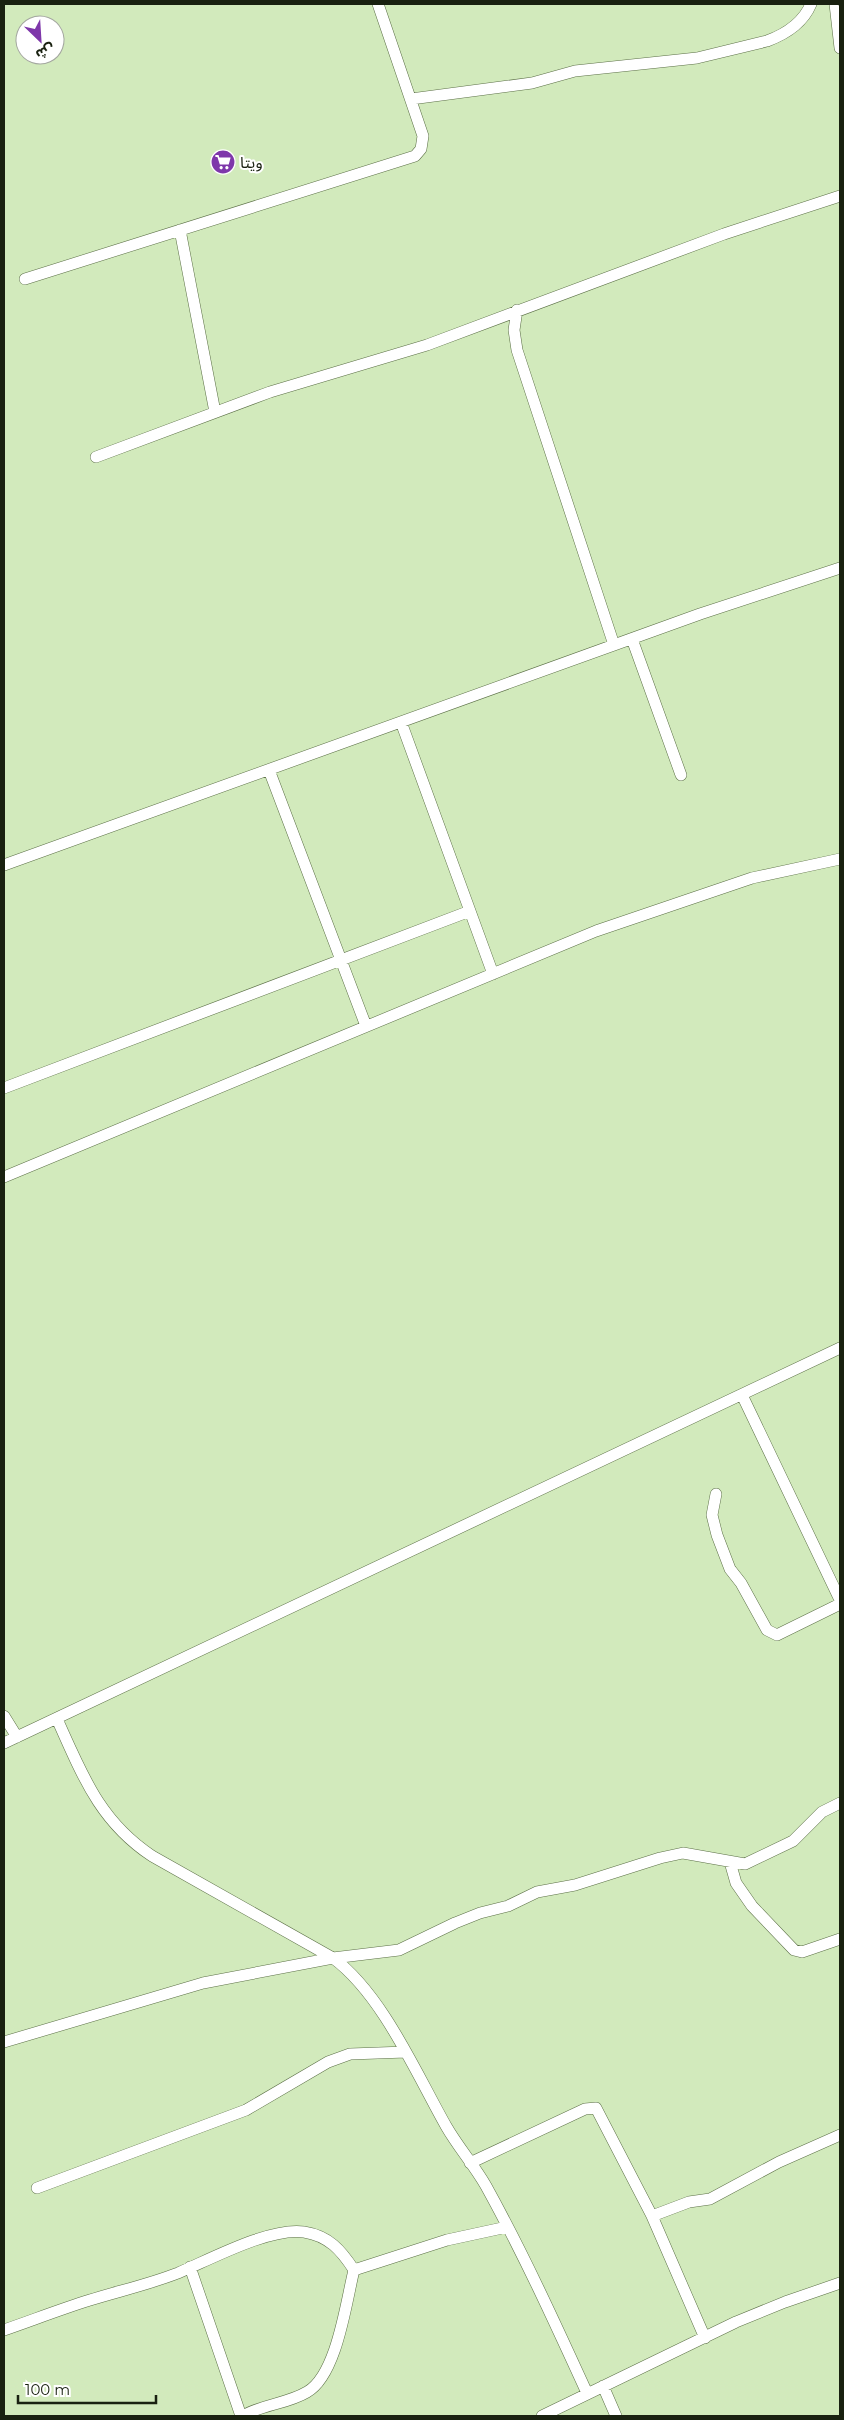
<svg xmlns="http://www.w3.org/2000/svg" width="844" height="2420" viewBox="0 0 844 2420" font-family="Montserrat,'Noto Sans Arabic',sans-serif">
<style>
.lines{fill:none;stroke-linecap:round;stroke-linejoin:round}
.minor-casing{stroke:#5c7047;stroke-width:12}
.minor{stroke:#fff;stroke-width:11}
.rail{stroke:#37412c;stroke-width:2.5;stroke-dasharray:2.5 5;stroke-linecap:butt}
.labels{text-anchor:middle;stroke-width:4;stroke-linejoin:round;paint-order:stroke}
.poi-label{font-size:16px;fill:#192110;stroke:#fff;text-anchor:start}
</style>
<rect width="100%" height="100%" fill="#d2eabc"/>
<g class="lines">
<defs>
<path id="minor" d="M 835,4 L 840,48
M 411,99 L 532,83 L 575,71 L 697,58 L 767,41 C 786,34 803,23 811,4
M 180,230 L 215,412
M 25,279 L 415,156 L 421,149 L 423,136 L 378,4
M 517,310 L 514,330 L 517,350 L 614,645
M 96,457 L 270,392 L 427,345 L 724,234 L 840,196
M 632,639 L 681,775
M 401,722 L 493,974
M 269,770 L 366,1026
M 4,865 L 700,614 L 840,568
M 4,1088 L 470,911
M 4,1177 L 596,931 L 752,878 L 840,859
M 742,1395 L 840,1600
M 716,1494 L 712,1515 L 717,1535 L 730,1569 L 741,1583 L 767,1630 L 777,1635 L 840,1604
M 4,1716 L 17,1737
M 57,1719 C 82,1774 99,1821 152,1856 L 333,1958 C 382,1994 416,2073 446,2126 C 458,2147 474,2165 486,2186 C 523,2253 555,2323 587,2393
M 4,1743 L 840,1348
M 730,1862 L 736,1883 L 752,1906 L 794,1950 L 802,1952 L 840,1939
M 4,2042 L 203,1983 L 333,1958 L 399,1950 L 455,1923 L 480,1913 L 508,1906 L 537,1892 L 575,1885 L 660,1858 L 683,1853 L 745,1864 L 793,1841 L 822,1812 L 840,1803
M 470,2163 L 585,2109 L 596,2108 L 652,2216 L 705,2338
M 37,2188 L 246,2110 L 328,2062 L 350,2054 L 406,2052
M 652,2216 L 689,2202 L 710,2199 L 779,2162 L 840,2135
M 190,2267 L 241,2416
M 4,2330 C 33,2320 61,2309 90,2300 C 119,2291 150,2284 178,2273 C 211,2259 270,2227 304,2232 C 329,2236 341,2250 354,2270
M 603,2386 L 616,2416
M 243,2416 C 263,2404 287,2404 307,2392 C 337,2375 346,2302 354,2270 L 447,2240 L 507,2227
M 542,2416 L 736,2322 L 785,2302 L 840,2283"/>
</defs>
<use href="#minor" class="minor-casing"/>
<use href="#minor" class="minor"/>
<path class="rail" d="M 840,4 L 840,6"/>
</g>
<defs>
<symbol id="supermarket-disc" viewBox="-11 -11 22 22"><circle r="9.5" fill="#7e37aa" stroke="#fff"/><path d="M-6-5.5h2.5l.6 2H6L4.5 2H-2.5L-4.4-4H-6ZM-1.5 3.2a1.3 1.3 0 1 0 .1 0ZM3 3.2a1.3 1.3 0 1 0 .1 0Z" fill="#fff"/></symbol>
</defs>
<g fill-rule="evenodd">
<use href="#supermarket-disc" x="209" y="148" width="28" height="28"/>
</g>
<g class="labels">
<g class="poi-label">
<text x="240" y="168">ويتا</text>
</g>
</g>
<rect width="844" height="2420" fill="none" stroke="#192110" stroke-width="10"/>
<g transform="translate(40 40) rotate(155)"><circle r="24" fill="#ffffff" stroke="#a3a69f"/>
<path d="M0-4L9 19L0 12L-9 19Z" fill="#7e37aa"/>
<text y="-8" font-size="14" font-weight="bold" text-anchor="middle" fill="#192110">ش</text>
</g>
<path d="M18 2395v8h138v-8" fill="none" stroke="#192110" stroke-width="2.5"/>
<text x="25" y="2395" font-size="15" fill="#192110" stroke="#ffffff" stroke-width="4" paint-order="stroke">100 m</text>
</svg>
